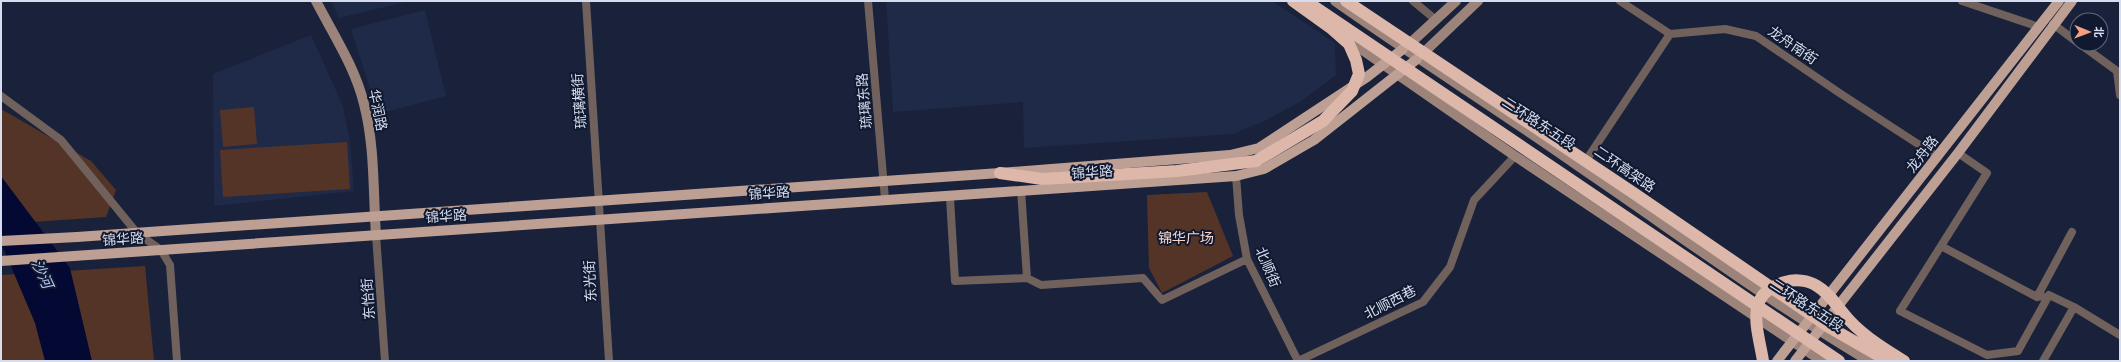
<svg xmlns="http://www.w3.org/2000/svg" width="2121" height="362" viewBox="0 0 2121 362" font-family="'Open Sans','Noto Sans SC',sans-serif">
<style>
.built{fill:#1f2a48}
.green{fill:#553428}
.water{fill:#030933}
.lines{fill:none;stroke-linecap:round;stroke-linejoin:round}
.street{stroke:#70615c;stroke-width:8}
.secondary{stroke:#9c847b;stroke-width:10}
.primary{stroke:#be9f94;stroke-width:10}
.highway{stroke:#ddb8aa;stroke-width:12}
.primary-bridge{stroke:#be9f94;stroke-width:10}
.highway-bridge{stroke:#ddb8aa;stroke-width:12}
.labels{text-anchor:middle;stroke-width:4;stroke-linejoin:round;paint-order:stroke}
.street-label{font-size:14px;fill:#d6ddee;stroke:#101930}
.park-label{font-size:14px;fill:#fad6c8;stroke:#101930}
.water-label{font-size:15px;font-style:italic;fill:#b2c5f2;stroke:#101930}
</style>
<rect width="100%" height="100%" fill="#19223a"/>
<path class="built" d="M 331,1 L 410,1 L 339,18 Z
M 886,1 L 1272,1 L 1335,43 L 1336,75 L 1300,102 L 1264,121 L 1233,134 L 1024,148 L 1023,102 L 893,112 Z
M 425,10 L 446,96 L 378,114 L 351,29 Z
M 311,35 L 343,106 L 350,143 L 354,191 L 214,206 L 213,74 Z"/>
<path class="green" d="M 254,107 L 257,144 L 223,147 L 220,110 Z
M 1,109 L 91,161 L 116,190 L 106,217 L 1,224 Z
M 347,142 L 350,189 L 223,197 L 220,150 Z
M 1207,192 L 1233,256 L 1162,293 L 1149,268 L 1147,195 Z
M 145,266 L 154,361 L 1,361 L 1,275 Z"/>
<path class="water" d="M 1,176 L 70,268 L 92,361 L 45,361 L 35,323 L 1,243 Z"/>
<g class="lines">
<path class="street" d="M 586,1 L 609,361
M 868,1 L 885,199
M 1413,1 L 1436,20
M 1620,1 L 1670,34 L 1725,29 L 1756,36 L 1841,94 L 1938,157
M 1962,1 L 2039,27
M 2053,24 L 2077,42
M 2080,44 L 2117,71 L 2120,95
M 1,96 L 61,140 L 137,233 L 161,250 L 170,265 L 177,361
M 1958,153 L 1987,173 L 1900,311 L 1987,355 L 2018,351 L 2049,295 L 2074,307
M 1583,165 L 1670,34
M 1236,176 L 1239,215 L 1247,259 L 1298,361
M 950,198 L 955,281 L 1027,278 L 1021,190
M 376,235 L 385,361
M 1941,246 L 2037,297
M 1027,278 L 1041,285 L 1143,278 L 1162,300 L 1247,259
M 2042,296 L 2037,297 L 2072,232
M 1298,361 L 1423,302 L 1450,267 L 1474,200 L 1515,156
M 2043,361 L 2074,307 L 2120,335"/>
<path class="secondary" d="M 316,1 C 333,34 355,67 364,104 C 375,146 373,192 376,235
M 1335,1 C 1417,59 1502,112 1584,170 C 1678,234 1771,303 1869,361
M 1345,38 L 1515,156 L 1822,361
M 1405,48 L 1456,1
M 1418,58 L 1478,1"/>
<path class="primary" d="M 77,237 L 1000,173 L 1230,155 L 1259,148 L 1367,77 L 1403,49
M 1,261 L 1236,176 L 1264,169 L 1314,140 L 1417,59
M 1777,361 L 2059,1
M 1795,361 L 1958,153 L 2072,1"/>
<path class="highway" d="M 1000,173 L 1042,179 L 1094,176"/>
<path class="primary-bridge" d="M 1,241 L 77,237"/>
<path class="highway-bridge" d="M 1306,1 L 1839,361
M 1346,1 L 1635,194 L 1829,327 L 1888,361
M 1094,176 L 1177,171 L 1256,161 L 1323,121 L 1352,91 L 1359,74 L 1356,60 L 1349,44 L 1332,29 L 1293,1
M 1763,361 C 1758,329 1743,294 1785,282 C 1795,279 1808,280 1817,286 C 1831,294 1839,310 1850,321 C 1865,337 1886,350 1904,361"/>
</g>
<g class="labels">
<g class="street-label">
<text transform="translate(1793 45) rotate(34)" y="5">龙舟南街</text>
<text transform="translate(579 101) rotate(-94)" y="5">琉璃横街</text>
<text transform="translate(864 101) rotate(-95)" y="5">琉璃东路</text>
<text transform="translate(378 110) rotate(78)" y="5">华润路</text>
<text transform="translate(1539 123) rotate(33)" y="5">二环路东五段</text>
<text transform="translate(1922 154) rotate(-52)" y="5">龙舟路</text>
<text transform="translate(1625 169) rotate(34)" y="5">二环高架路</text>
<text transform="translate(1092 172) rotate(-4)" y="5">锦华路</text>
<text transform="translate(769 193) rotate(-4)" y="5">锦华路</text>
<text transform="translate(446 216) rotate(-4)" y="5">锦华路</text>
<text transform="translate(123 239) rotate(-4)" y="5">锦华路</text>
<text transform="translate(1268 267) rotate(67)" y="5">北顺街</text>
<text transform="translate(590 281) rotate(-93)" y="5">东光街</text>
<text transform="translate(368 299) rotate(-94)" y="5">东怡街</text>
<text transform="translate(1390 302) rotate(-27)" y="5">北顺西巷</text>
<text transform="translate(1807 305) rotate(33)" y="5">二环路东五段</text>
</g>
<g class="park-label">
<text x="1186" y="243">锦华广场</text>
</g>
<g class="water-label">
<text transform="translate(42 274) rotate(65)" y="5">沙河</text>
</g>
</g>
<rect width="2121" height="362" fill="none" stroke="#d6ddee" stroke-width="4"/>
<g transform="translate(2089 32) rotate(91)"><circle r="19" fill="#101930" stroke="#5f677c"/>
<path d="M0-3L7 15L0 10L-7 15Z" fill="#f2a081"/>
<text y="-6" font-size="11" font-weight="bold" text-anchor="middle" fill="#d6ddee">北</text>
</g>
</svg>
